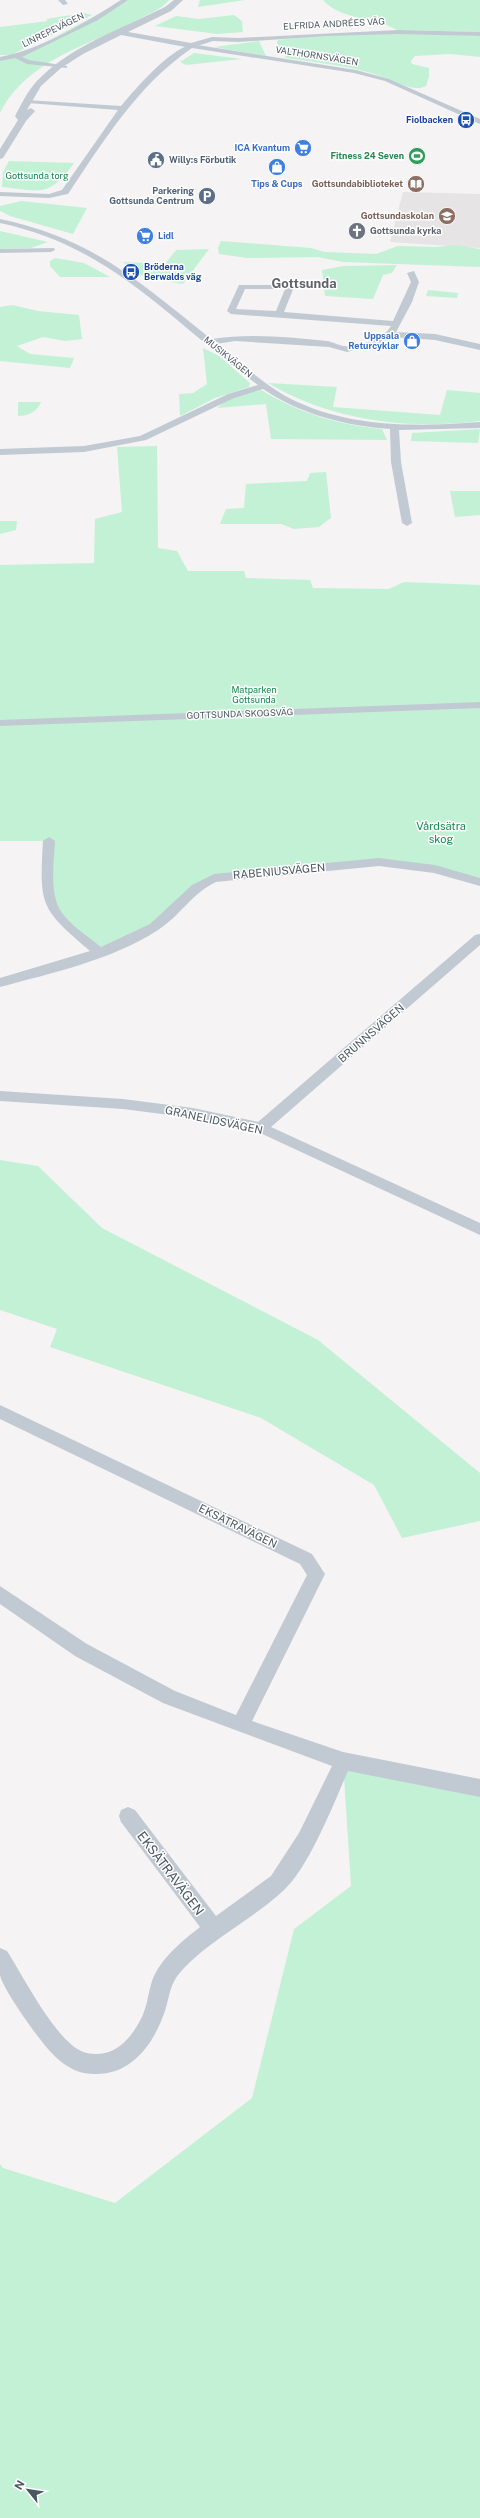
<svg xmlns="http://www.w3.org/2000/svg" width="480" height="2518" viewBox="0 0 480 2518" font-family="'Public Sans',sans-serif">
<style>
.education{fill:#e6e4e5}
.green{fill:#c3f1d5}
.lines{fill:none;stroke-linecap:round;stroke-linejoin:round}
.minor{fill:#c1cad2;fill-rule:evenodd}
.tertiary{fill:#c1cad2;fill-rule:evenodd}
.labels{text-anchor:middle;stroke-width:3;stroke-linejoin:round;paint-order:stroke}
.far-street-label{font-size:9px;fill:#4a5661;stroke:#fff}
.far-transit-label{font-size:9px;font-weight:bold;fill:#164399;stroke:#fff;text-anchor:end}
.far-shop-label{font-size:9px;font-weight:bold;fill:#366cbe;stroke:#fff;text-anchor:end}
.far-leisure-label{font-size:9px;font-weight:bold;fill:#27864d;stroke:#fff;text-anchor:end}
.far-service-label{font-size:9px;font-weight:bold;fill:#4e5e75;stroke:#fff;text-anchor:start}
.far-park-label{font-size:9px;fill:#17864f;stroke:#fff}
.far-education-label{font-size:9px;font-weight:bold;fill:#785e54;stroke:#fff;text-anchor:end}
.far-worship-label{font-size:9px;font-weight:bold;fill:#5b616d;stroke:#fff;text-anchor:start}
.park-label{font-size:11px;fill:#17864f;stroke:#fff}
.street-label{font-size:11px;fill:#4a5661;stroke:#fff}
.far-district-label{font-size:13px;font-weight:bold;fill:#5f6368;stroke:#fff}
.near-street-label{font-size:13px;fill:#4a5661;stroke:#fff}
</style>
<rect width="100%" height="100%" fill="#f5f3f3"/>
<path class="education" d="M 403,192 L 480,194 L 480,248 L 390,242 Z"/>
<path class="green" d="M 125,0 L 169,0 C 161,10 146,15 135,21 C 86,47 28,59 0,113 L 0,59 L 17,57 Z
M 200,0 L 245,0 L 198,7 Z
M 323,0 L 480,0 L 480,32 L 397,30 C 375,17 340,20 323,0 Z
M 84,13 L 92,15 L 11,55 L 0,55 L 0,27 L 48,21 L 46,19 Z
M 234,15 L 242,21 L 243,32 L 217,34 L 155,26 L 176,16 L 199,19 Z
M 398,33 L 480,36 L 480,57 L 450,54 L 415,56 L 411,61 L 412,64 L 429,68 L 429,77 L 426,86 C 414,92 400,83 388,79 C 356,66 320,63 286,58 L 277,43 L 278,40 L 324,35 Z
M 259,41 L 266,56 L 214,47 Z
M 194,53 L 242,59 L 186,65 L 180,62 Z
M 9,161 L 74,163 C 49,198 41,191 2,187 L 3,172 Z
M 21,201 L 87,208 L 73,234 L 10,216 L 0,211 L 0,206 Z
M 0,231 L 48,242 L 31,248 L 0,249 Z
M 221,241 L 311,248 L 325,252 L 376,254 L 398,246 L 437,247 L 456,245 L 480,249 L 480,267 L 343,262 L 318,257 L 247,258 L 219,254 L 218,248 Z
M 209,249 L 183,284 L 146,278 L 123,262 L 165,264 L 176,250 Z
M 55,258 L 84,263 L 110,277 L 60,277 L 50,266 L 50,261 Z
M 397,265 L 392,273 L 383,275 L 373,299 L 325,296 L 322,270 L 344,266 Z
M 428,290 L 458,293 L 457,298 L 426,296 Z
M 12,305 L 38,311 L 79,315 L 82,339 L 65,341 L 43,337 L 17,346 L 30,354 L 74,358 L 70,368 L 0,361 L 0,307 Z
M 203,348 L 219,356 L 250,383 L 249,387 L 215,398 L 180,416 L 179,394 L 193,393 L 207,384 Z
M 268,383 L 337,387 L 333,407 L 440,415 L 447,390 L 480,393 L 480,421 C 407,430 332,421 268,383 Z
M 261,390 C 299,413 339,425 382,429 L 387,440 L 271,439 L 266,404 L 217,408 L 231,396 Z
M 18,402 L 41,402 C 37,412 28,416 18,416 Z
M 480,429 L 478,443 L 411,441 L 412,433 Z
M 157,446 L 158,548 L 177,551 L 188,571 L 244,571 L 246,578 L 310,580 L 313,588 L 389,589 L 404,582 L 480,585 L 480,880 L 401,864 L 214,878 L 155,926 L 98,951 L 52,906 L 49,841 L 0,841 L 0,565 L 94,563 L 95,519 L 122,512 L 117,447 Z
M 326,472 L 331,518 L 319,527 L 294,529 L 281,524 L 220,524 L 226,509 L 244,508 L 246,484 L 307,481 L 310,473 Z
M 450,491 L 480,491 L 480,515 L 455,517 Z
M 0,521 L 17,521 L 16,530 L 0,534 Z
M 0,1160 L 38,1166 L 102,1228 L 318,1340 L 480,1473 L 480,1521 L 402,1538 L 374,1485 L 261,1418 L 50,1347 L 57,1329 L 0,1310 Z
M 343,1761 L 480,1788 L 480,2518 L 0,2518 L 0,2164 L 3,2168 L 115,2203 L 252,2098 L 294,1929 L 351,1886 Z"/>
<g class="lines">
<path class="minor" d="M 58,0 L 65,0 L 68,4 L 63,5 Z
M 121,0 L 128,0 L 98,20 L 22,57 L 29,60 L 67,66 L 67,68 L 27,64 L 15,58 L 0,61 L 0,57 C 42,49 85,23 121,0 Z
M 191,44 L 356,70 L 389,79 L 480,119 L 480,124 L 385,81 L 354,73 L 192,48 C 137,86 105,139 68,194 L 49,198 L 0,196 L 0,192 L 49,194 L 62,190 L 118,110 L 28,103 L 26,100 L 121,106 C 138,86 166,53 191,44 Z
M 0,219 C 92,238 140,282 211,339 C 249,333 289,337 327,341 C 334,342 341,347 348,346 C 362,345 384,339 391,326 L 231,314 L 227,311 L 239,285 L 290,285 L 294,287 L 284,312 L 393,321 L 411,282 L 407,273 L 414,271 L 419,282 L 412,302 L 396,332 L 435,334 L 480,344 L 480,350 L 435,340 L 392,337 L 378,344 L 347,352 L 329,347 L 235,341 L 216,344 C 240,362 263,384 289,398 C 348,428 416,427 480,422 L 480,428 L 399,430 L 401,462 L 412,523 L 407,526 L 402,523 L 391,462 L 390,429 C 346,426 300,414 263,389 L 234,398 L 146,440 L 84,452 L 0,455 L 0,449 L 84,446 L 140,436 L 228,394 L 258,385 C 170,321 113,247 0,223 ZM 245,289 L 285,289 L 276,311 L 236,309 Z
M 54,248 L 55,250 L 51,252 L 0,253 L 0,249 Z
M 480,702 L 480,708 L 0,726 L 0,720 Z
M 49,837 L 55,841 C 54,861 50,887 58,906 C 66,923 88,936 101,947 L 150,924 L 192,885 L 214,874 L 379,858 L 435,865 L 480,878 L 480,886 L 434,873 L 379,866 L 216,882 C 192,893 180,916 158,930 C 112,960 52,973 0,987 L 0,978 L 90,951 C 41,909 39,907 43,841 Z
M 480,934 L 480,945 L 271,1127 L 480,1223 L 480,1235 L 258,1132 L 193,1118 L 123,1109 L 0,1101 L 0,1091 L 123,1099 L 193,1108 L 258,1122 L 475,935 Z
M 0,1405 L 312,1554 L 325,1574 L 252,1721 L 343,1752 L 480,1779 L 480,1797 L 348,1771 C 334,1803 309,1867 284,1890 C 253,1919 214,1937 184,1968 C 169,1984 171,1992 165,2011 C 154,2042 134,2074 96,2074 C 72,2075 54,2058 40,2039 C 31,2028 2,1987 0,1975 C 0,1967 0,1957 0,1948 L 7,1951 C 23,1976 55,2039 81,2051 C 87,2054 97,2055 105,2053 C 122,2049 133,2034 141,2019 C 147,2007 148,1994 152,1981 C 160,1959 182,1941 200,1927 L 121,1822 L 119,1816 L 121,1810 L 128,1807 L 135,1810 L 216,1916 L 271,1876 L 299,1833 L 332,1766 L 163,1703 L 75,1656 L 0,1604 L 0,1586 L 87,1644 L 175,1691 L 236,1715 L 307,1575 L 300,1564 L 0,1419 Z"/>
<path class="tertiary" d="M 174,0 L 183,0 L 171,11 L 128,32 L 191,43 L 212,37 L 238,38 L 398,30 L 480,32 L 480,36 L 398,34 L 326,36 L 238,42 L 213,41 L 191,48 L 121,35 L 83,54 L 61,68 L 41,86 L 27,110 L 31,108 L 35,111 L 26,121 L 3,158 L 0,159 L 0,149 L 18,120 L 15,116 C 21,105 27,92 36,82 C 70,46 121,29 165,7 Z"/>
</g>
<defs>
<symbol id="bus-disc" viewBox="-11 -11 22 22"><circle r="9.5" fill="#1a4fb4" stroke="#fff"/><path d="M-5-6H5V4H4V6H2V4H-2V6H-4V4H-5ZM-3.5-4V0h7V-4ZM-3.5 1.2v1.5H-2V1.2ZM2 1.2v1.5H3.5V1.2Z" fill="#fff"/></symbol>
<symbol id="supermarket-disc" viewBox="-11 -11 22 22"><circle r="9.5" fill="#3f7fe0" stroke="#fff"/><path d="M-6-5.5h2.5l.6 2H6L4.5 2H-2.5L-4.4-4H-6ZM-1.5 3.2a1.3 1.3 0 1 0 .1 0ZM3 3.2a1.3 1.3 0 1 0 .1 0Z" fill="#fff"/></symbol>
<symbol id="stadium-disc" viewBox="-11 -11 22 22"><circle r="9.5" fill="#2e9e5b" stroke="#fff"/><path d="M0-5a6.5 5 0 1 0 0 10a6.5 5 0 1 0 0-10ZM-3.5-1.8h7v3.6h-7Z" fill="#fff"/></symbol>
<symbol id="civic-disc" viewBox="-11 -11 22 22"><circle r="9.5" fill="#5c6f8a" stroke="#fff"/><path d="M-.6-6.5H3V-4.5H.6V-3L4-1V1h2V6H-6V1h2V-1L-.6-3ZM-1.2 2.5V6h2.4V2.5Z" fill="#fff"/></symbol>
<symbol id="shop-disc" viewBox="-11 -11 22 22"><circle r="9.5" fill="#3f7fe0" stroke="#fff"/><path d="M-5-2.5h2.3a2.7 3.5 0 0 1 5.4 0H5L5.5 6h-11ZM-1.5-2.5h3a1.5 2.3 0 0 0-3 0Z" fill="#fff"/></symbol>
<symbol id="library-disc" viewBox="-11 -11 22 22"><circle r="9.5" fill="#8d6e63" stroke="#fff"/><path d="M-6-4Q-3-5.5-.7-3.5V5Q-3 3-6 4ZM6-4Q3-5.5 .7-3.5V5Q3 3 6 4Z" fill="#fff"/></symbol>
<symbol id="parking-disc" viewBox="-11 -11 22 22"><circle r="9.5" fill="#5c6f8a" stroke="#fff"/><path d="M-3.5-5.5H1a3.5 3.5 0 0 1 0 7H-1V5.5H-3.5ZM-1-3.4V-.6H.8a1.4 1.4 0 0 0 0-2.8Z" fill="#fff"/></symbol>
<symbol id="school-disc" viewBox="-11 -11 22 22"><circle r="9.5" fill="#8d6e63" stroke="#fff"/><path d="M0-5L7-2L0 1L-7-2ZM-4 1L0 2.5L4 1V4Q0 6-4 4Z" fill="#fff"/></symbol>
<symbol id="church-disc" viewBox="-11 -11 22 22"><circle r="9.5" fill="#6b7280" stroke="#fff"/><path d="M-1.2-6h2.4v3.5h3.3v2.4h-3.3V6h-2.4V-.1h-3.3v-2.4h3.3Z" fill="#fff"/></symbol>
</defs>
<g fill-rule="evenodd">
<use href="#bus-disc" x="456" y="110" width="20" height="20"/>
<use href="#supermarket-disc" x="293" y="138" width="20" height="20"/>
<use href="#stadium-disc" x="407" y="146" width="20" height="20"/>
<use href="#civic-disc" x="146" y="150" width="20" height="20"/>
<use href="#shop-disc" x="267" y="157" width="20" height="20"/>
<use href="#library-disc" x="406" y="174" width="20" height="20"/>
<use href="#parking-disc" x="197" y="186" width="20" height="20"/>
<use href="#school-disc" x="437" y="206" width="20" height="20"/>
<use href="#church-disc" x="347" y="221" width="20" height="20"/>
<use href="#supermarket-disc" x="135" y="226" width="20" height="20"/>
<use href="#bus-disc" x="121" y="262" width="20" height="20"/>
<use href="#shop-disc" x="402" y="331" width="20" height="20"/>
</g>
<g class="labels">
<g class="far-street-label">
<text transform="translate(334 24) rotate(-3)" y="3">ELFRIDA ANDRÉES VÄG</text>
<text transform="translate(53 30) rotate(-26)" y="3">LINREPEVÄGEN</text>
<text transform="translate(317 56) rotate(9)" y="3">VALTHORNSVÄGEN</text>
<text transform="translate(228 357) rotate(39)" y="3">MUSIKVÄGEN</text>
<text transform="translate(240 714) rotate(-2)" y="3">GOTTSUNDA SKOGSVÄG</text>
</g>
<g class="far-transit-label">
<text x="453" y="123">Fiolbacken</text>
<text x="144" y="270" text-anchor="start">Bröderna<tspan x="144" dy="10">Berwalds väg</tspan></text>
</g>
<g class="far-shop-label">
<text x="290" y="151">ICA Kvantum</text>
<text x="277" y="187" text-anchor="middle">Tips &amp; Cups</text>
<text x="158" y="239" text-anchor="start">Lidl</text>
<text x="399" y="339">Uppsala<tspan x="399" dy="10">Returcyklar</tspan></text>
</g>
<g class="far-leisure-label">
<text x="404" y="159">Fitness 24 Seven</text>
</g>
<g class="far-service-label">
<text x="169" y="163">Willy:s Förbutik</text>
<text x="194" y="194" text-anchor="end">Parkering<tspan x="194" dy="10">Gottsunda Centrum</tspan></text>
</g>
<g class="far-park-label">
<text x="37" y="179">Gottsunda torg</text>
<text x="254" y="693">Matparken<tspan x="254" dy="10">Gottsunda</tspan></text>
</g>
<g class="far-education-label">
<text x="403" y="187">Gottsundabiblioteket</text>
<text x="434" y="219">Gottsundaskolan</text>
</g>
<g class="far-worship-label">
<text x="370" y="234">Gottsunda kyrka</text>
</g>
<g class="park-label">
<text x="441" y="830">Vårdsätra<tspan x="441" dy="13">skog</tspan></text>
</g>
<g class="street-label">
<text transform="translate(279 871) rotate(-5)" y="4">RABENIUSVÄGEN</text>
<text transform="translate(371 1033) rotate(-41)" y="4">BRUNNSVÄGEN</text>
<text transform="translate(214 1120) rotate(12)" y="4">GRANELIDSVÄGEN</text>
<text transform="translate(238 1526) rotate(26)" y="4">EKSÄTRAVÄGEN</text>
</g>
<g class="far-district-label">
<text x="304" y="288">Gottsunda</text>
</g>
<g class="near-street-label">
<text transform="translate(171 1873) rotate(53)" y="5">EKSÄTRAVÄGEN</text>
</g>
</g>
<g transform="translate(28 2490) rotate(300)" stroke="#ffffff" stroke-width="3" paint-order="stroke">
<path d="M0-3L7 15L0 10L-7 15Z" fill="#4a5661"/>
<text y="-6" font-size="11" font-weight="bold" text-anchor="middle" fill="#4a5661">N</text>
</g>
</svg>
